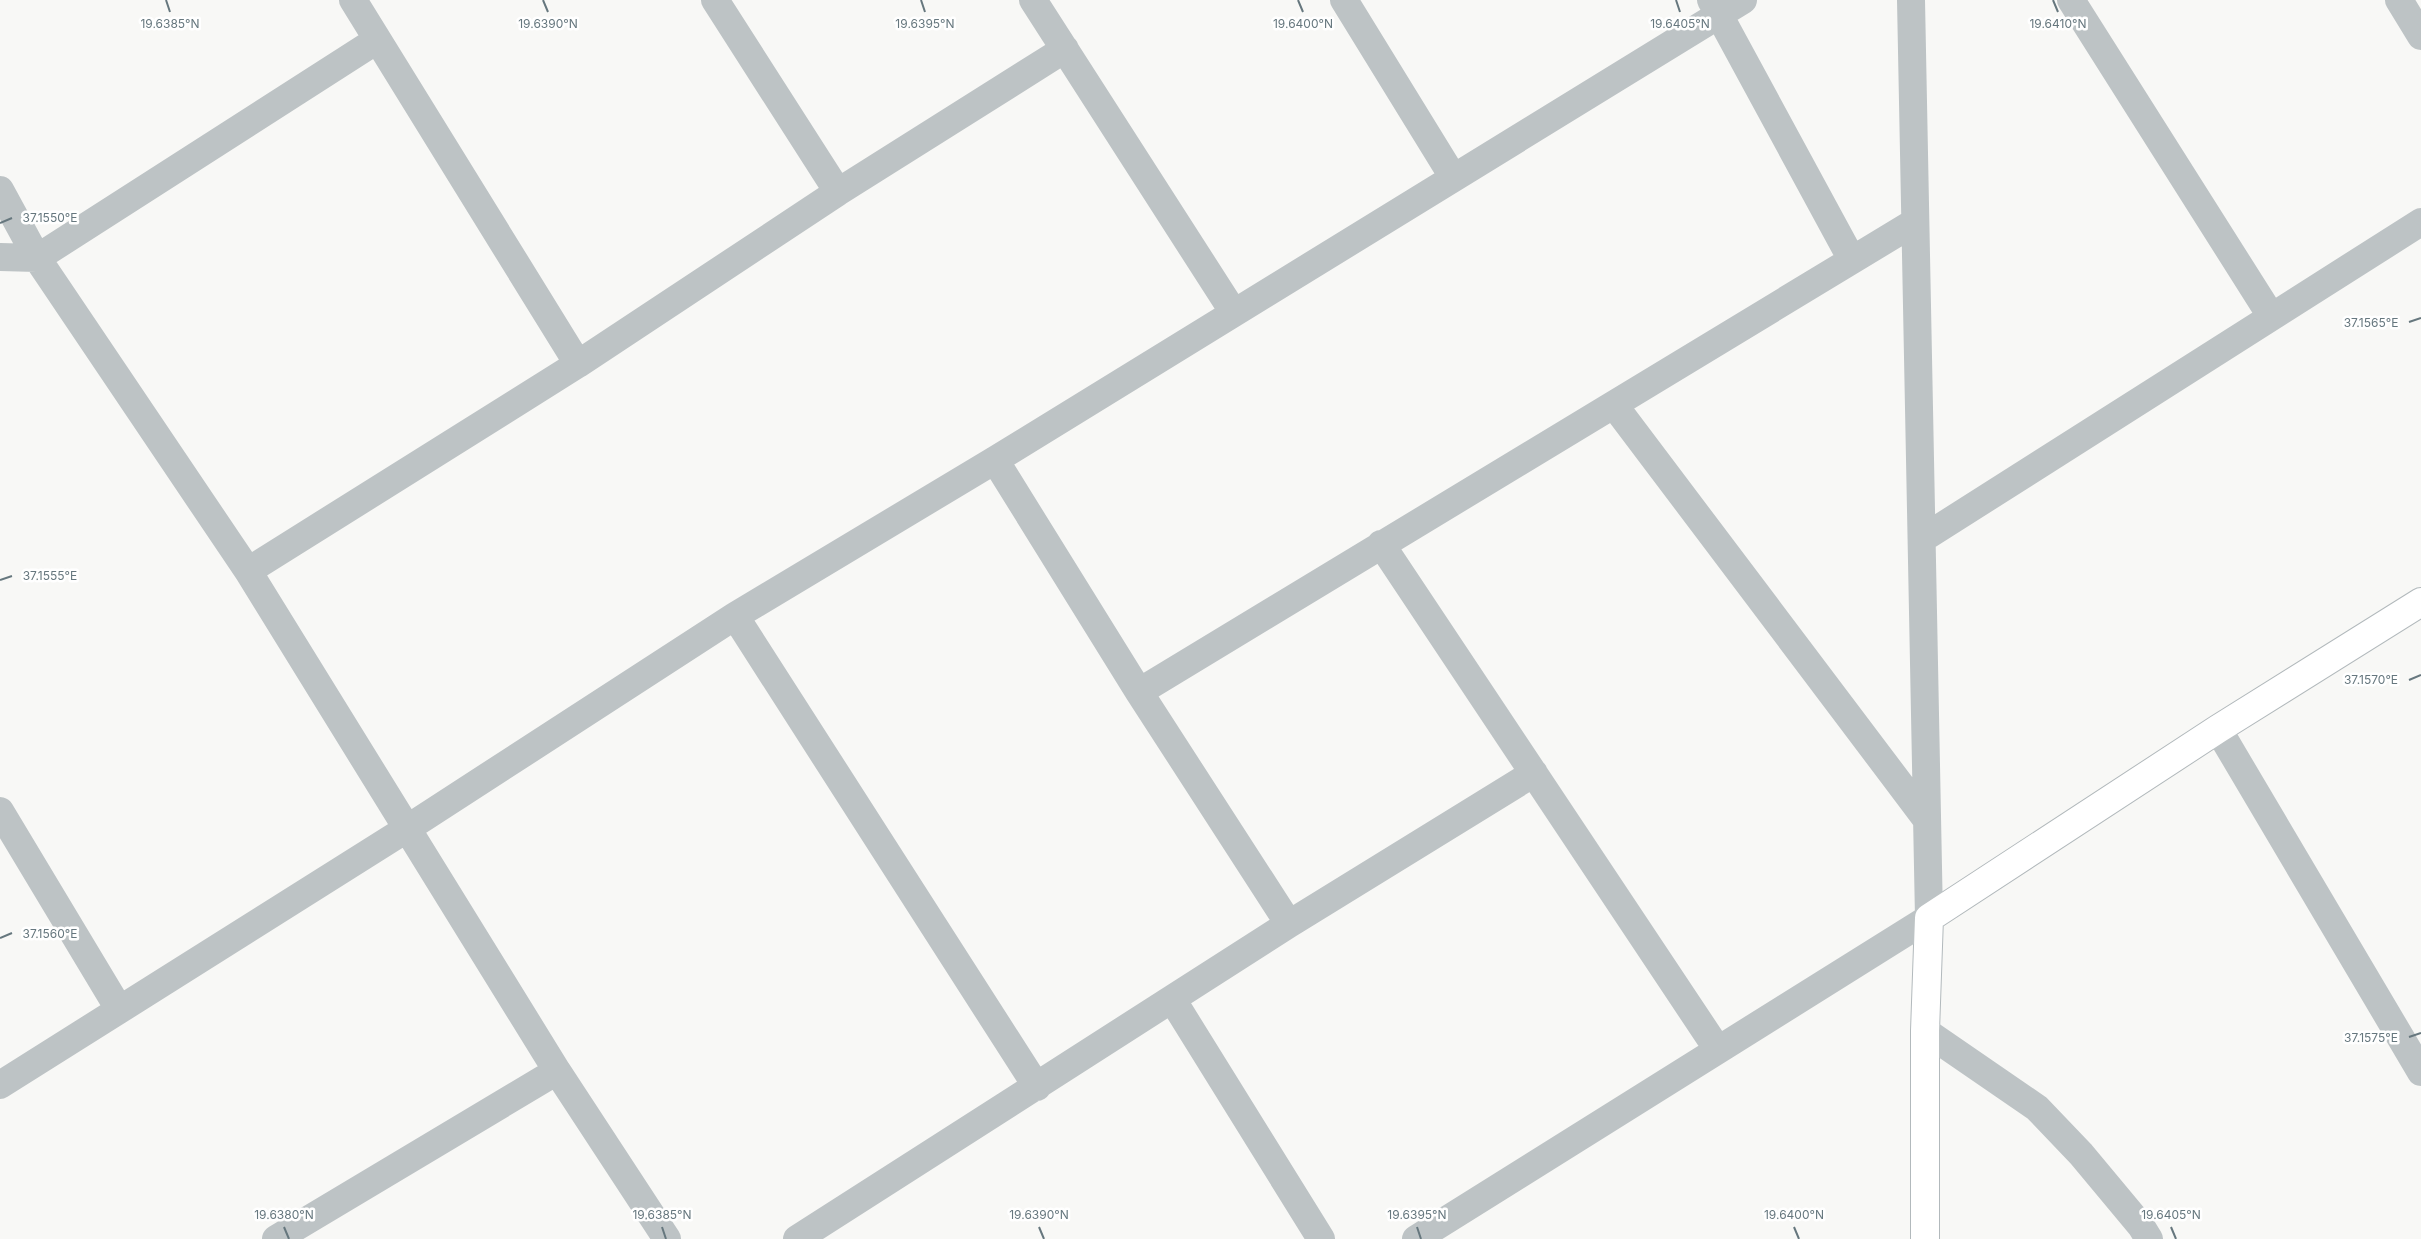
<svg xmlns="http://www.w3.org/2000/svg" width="2421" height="1239" viewBox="0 0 2421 1239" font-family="Inter,sans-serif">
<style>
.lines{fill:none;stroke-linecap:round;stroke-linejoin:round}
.secondary-casing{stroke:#b2b9bc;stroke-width:30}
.street{stroke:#bdc3c5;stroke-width:28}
.secondary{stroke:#fff;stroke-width:28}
.ticks{fill:none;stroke:#66777e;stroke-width:2}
.ticks-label{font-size:12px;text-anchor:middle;fill:#66777e;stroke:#fff;stroke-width:5;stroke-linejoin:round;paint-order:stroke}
</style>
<rect width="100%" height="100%" fill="#f8f8f6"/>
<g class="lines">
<defs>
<path id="secondary" d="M 1925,1239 L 1925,1031 L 1929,918 L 2218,729 L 2421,602"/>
</defs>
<use href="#secondary" class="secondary-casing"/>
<path class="street" d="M 353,0 L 578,364
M 715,0 L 838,192
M 1033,0 L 1234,313
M 1344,0 L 1453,177
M 1711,0 L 1852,260
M 2071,0 L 2271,316
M 2399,0 L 2421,36
M 0,190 L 37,258 L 248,571 L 557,1071 L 667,1239
M 0,257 L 37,258 L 377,40
M 1614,405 L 1927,820
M 995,460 L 1139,692 L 1289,924
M 1922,539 L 2421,222
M 1381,544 L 1718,1050
M 248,571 L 578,364 L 838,192 L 1065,49
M 735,616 L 1037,1087
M 1139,692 L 1915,222
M 2218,729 L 2421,1072
M 0,811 L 119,1009
M 1172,999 L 1321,1239
M 1925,1031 L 2037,1108 L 2081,1154 L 2141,1226 L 2149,1239
M 0,1085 L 408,828 L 735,616 L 995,460 L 1743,0
M 276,1239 L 557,1071
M 797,1239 L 1289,924 L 1534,773
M 1416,1239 L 1929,918 L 1911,0"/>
<use href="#secondary" class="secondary"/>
</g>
<path class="ticks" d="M 166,0 L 170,12M 543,0 L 548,12M 921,0 L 925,12M 1298,0 L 1303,12M 1676,0 L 1680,12M 2053,0 L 2058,12M 0,223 L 12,218M 2409,322 L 2421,318M 0,580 L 12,576M 2409,680 L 2421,675M 0,938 L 12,933M 2409,1037 L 2421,1033M 284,1227 L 289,1239M 662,1227 L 666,1239M 1039,1227 L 1044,1239M 1417,1227 L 1421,1239M 1794,1227 L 1799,1239M 2171,1227 L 2176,1239"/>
<g class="ticks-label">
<text x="170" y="28">19.6385°N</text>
<text x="548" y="28">19.6390°N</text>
<text x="925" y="28">19.6395°N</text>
<text x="1303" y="28">19.6400°N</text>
<text x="1680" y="28">19.6405°N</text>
<text x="2058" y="28">19.6410°N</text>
<text x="50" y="222">37.1550°E</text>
<text x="2371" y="327">37.1565°E</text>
<text x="50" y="580">37.1555°E</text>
<text x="2371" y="684">37.1570°E</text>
<text x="50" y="938">37.1560°E</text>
<text x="2371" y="1042">37.1575°E</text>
<text x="284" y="1219">19.6380°N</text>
<text x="662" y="1219">19.6385°N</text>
<text x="1039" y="1219">19.6390°N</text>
<text x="1417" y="1219">19.6395°N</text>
<text x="1794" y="1219">19.6400°N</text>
<text x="2171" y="1219">19.6405°N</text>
</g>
</svg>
